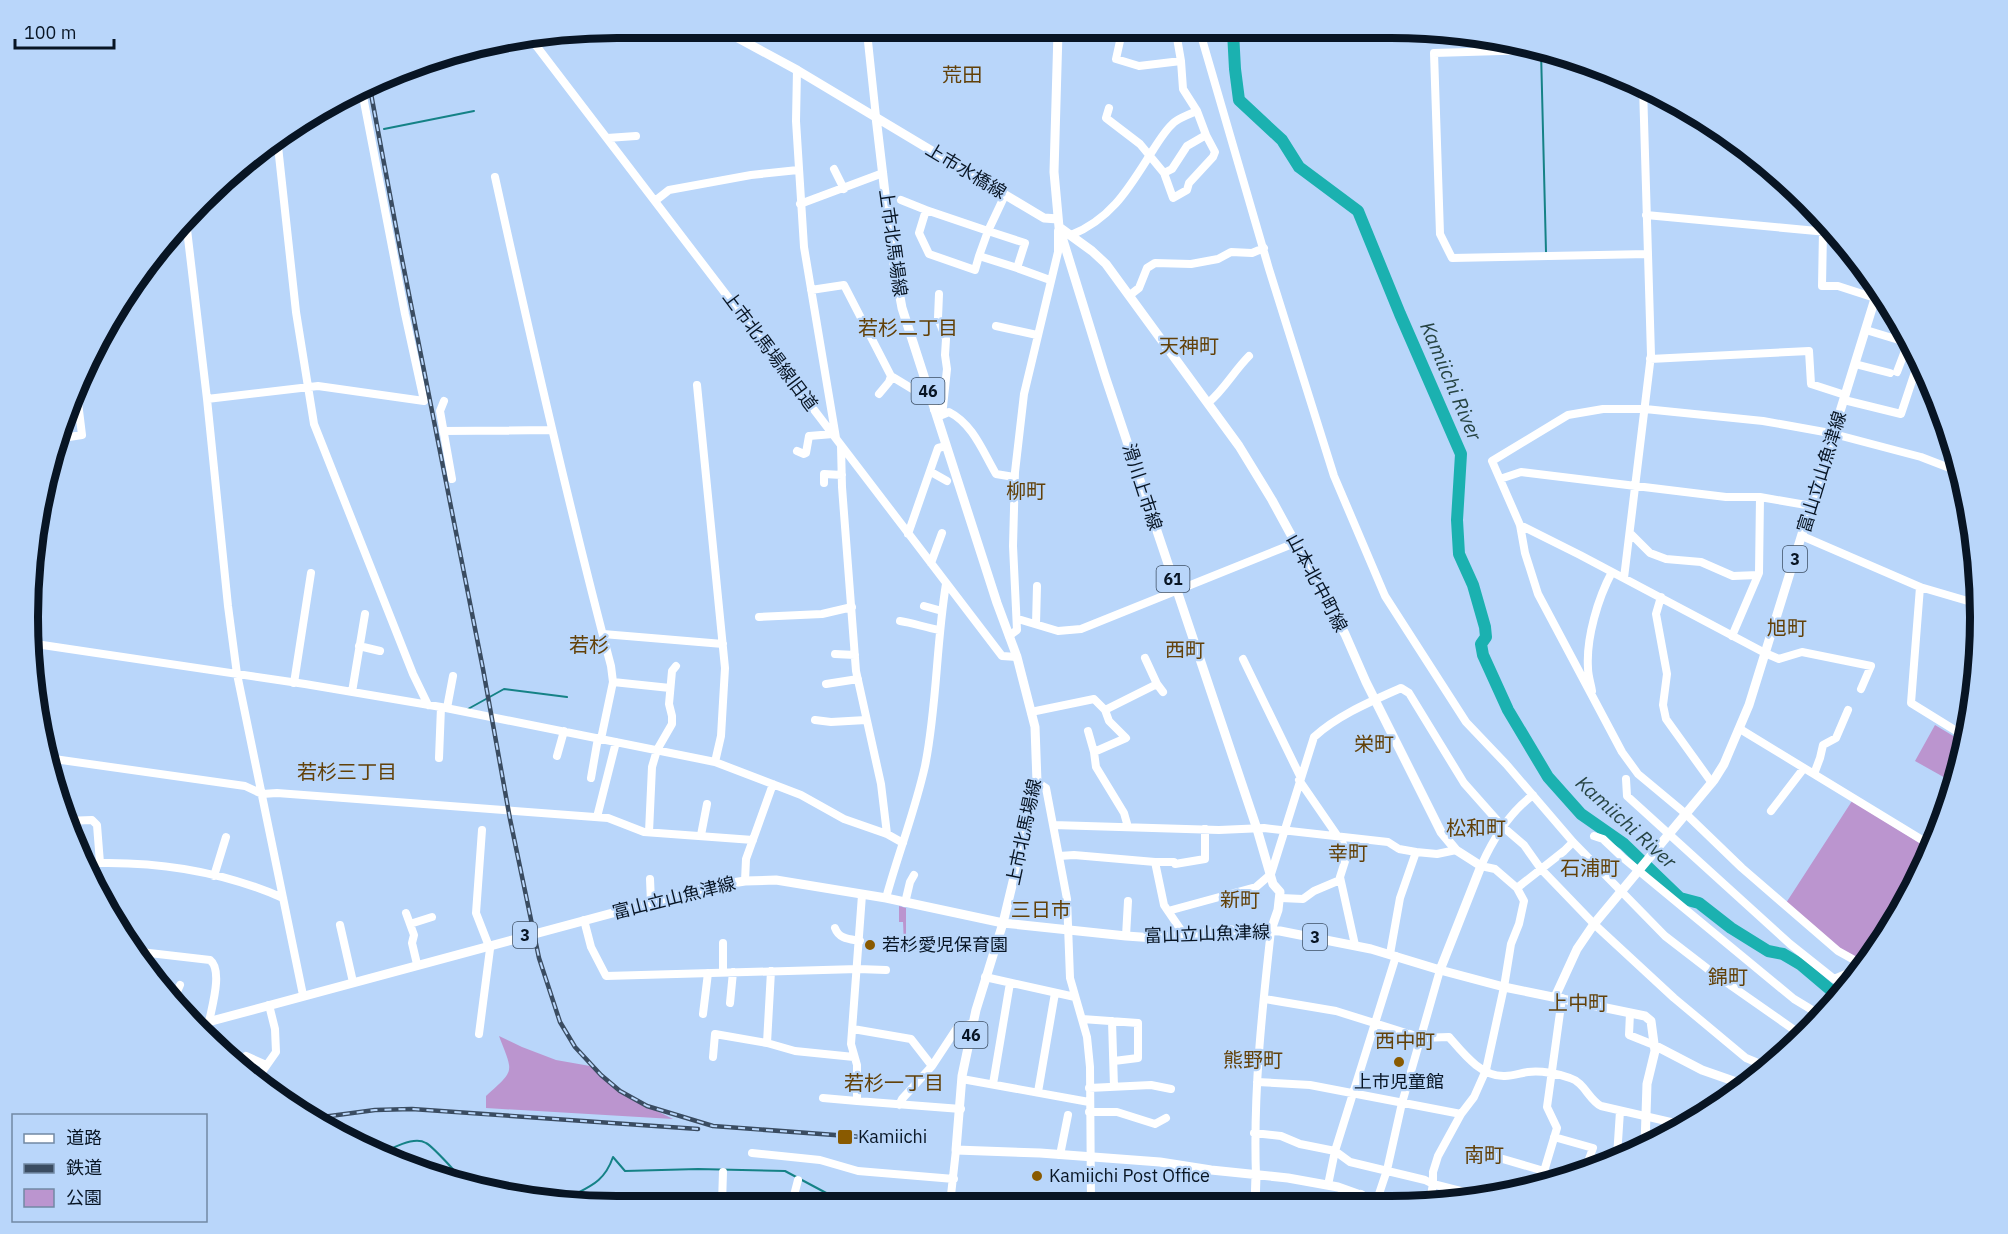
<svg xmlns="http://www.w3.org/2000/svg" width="2008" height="1234" viewBox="0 0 2008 1234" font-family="'IBM Plex Sans','Noto Sans JP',sans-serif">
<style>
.green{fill:#bb95cf}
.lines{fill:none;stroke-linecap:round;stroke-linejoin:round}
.stream{stroke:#158286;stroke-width:2}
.river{stroke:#1bb1b0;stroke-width:12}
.minor{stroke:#fff;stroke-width:8}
.major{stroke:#fff;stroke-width:9}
.rail-casing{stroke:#3a4c61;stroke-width:4.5}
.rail{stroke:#b9d6fa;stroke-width:2;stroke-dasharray:7;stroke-linecap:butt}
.poi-dot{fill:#895a00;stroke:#b9d6fa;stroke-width:2}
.labels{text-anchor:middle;stroke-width:4.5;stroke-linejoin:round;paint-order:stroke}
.shield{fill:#b9d6fa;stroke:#3d4f64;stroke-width:1.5}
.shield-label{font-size:16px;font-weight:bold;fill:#081524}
.street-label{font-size:18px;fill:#081524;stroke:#b9d6fa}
.poi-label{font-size:18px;fill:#081524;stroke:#b9d6fa;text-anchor:start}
.neighbourhood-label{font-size:20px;fill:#624109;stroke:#b9d6fa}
.water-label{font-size:20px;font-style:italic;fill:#274443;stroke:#b9d6fa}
.rim{fill:none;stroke:#081524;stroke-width:8}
</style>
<rect width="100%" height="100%" fill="#b9d6fa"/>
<path class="green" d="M 1935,725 L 1965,743 L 1961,769 L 1956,784 L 1915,761 Z
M 1852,801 L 1931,850 L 1920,878 L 1867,963 L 1842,950 L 1786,903 Z
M 899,906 L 906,908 L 906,952 L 892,950 L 892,945 L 904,944 L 903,922 L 899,922 Z
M 499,1036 L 522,1047 L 556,1060 L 590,1066 L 623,1094 L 673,1119 L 486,1108 L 486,1096 C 516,1069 513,1073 499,1036 Z"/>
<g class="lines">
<path class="stream" d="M 1541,51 L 1546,252
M 384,129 L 474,111
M 468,709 L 504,689 L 567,697
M 381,1156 C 390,1148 414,1136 426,1143 C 434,1147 456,1173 464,1181
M 561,1202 C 585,1187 603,1186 613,1157 L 625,1171 L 698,1169 L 785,1171 L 845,1203"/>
<path class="river" d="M 1233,32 L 1235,69 L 1239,100 L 1282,140 L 1299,167 L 1358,211 L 1400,314 L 1461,454 L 1457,520 L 1459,554 L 1473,585 L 1485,627 L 1486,637 L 1481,644 L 1483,655 L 1508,710 L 1548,777 L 1581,814 L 1624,844 L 1680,898 L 1699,903 L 1731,928 L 1768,951 L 1783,954 L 1800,964 L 1839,997"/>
<path class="minor" d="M 867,32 L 876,117
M 1122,32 L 1116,59 L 1139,66 L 1181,61 L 1176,32
M 1200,32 L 1269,269 L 1334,476 L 1385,596 L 1466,722 L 1506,764 L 1573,842 L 1665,936 L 1713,973 L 1803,1036
M 528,35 L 1002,656 L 1017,657
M 1535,50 L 1434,53 L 1440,234 L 1452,258 L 1648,254
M 1181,61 L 1183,89 L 1197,111
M 797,70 L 796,121 L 804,247 L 836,438
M 1109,108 L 1106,118 L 1140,144 L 1164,173 L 1173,198 L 1187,190 L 1189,183 L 1213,157 L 1215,152 L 1206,135 L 1187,146 L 1172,169 L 1164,173
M 277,137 L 296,312 L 314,424 L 413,674 L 428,705
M 607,138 L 636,136
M 834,169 L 844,189
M 495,177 C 531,341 568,504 611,666 L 613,682 L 601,739
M 1005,195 L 988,231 L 1025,243 L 1017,268 L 1050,280
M 901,200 L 926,210
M 655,201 L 669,190 L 751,175 L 798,170
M 800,204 L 883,173
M 1646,215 L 1838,233
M 186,221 L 207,399 L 228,606 L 237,674 L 303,995
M 1823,231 L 1822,286 L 1838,286 L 1875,298
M 1067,233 L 1071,235 C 1113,218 1130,186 1153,150 C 1159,141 1167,127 1176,121 C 1182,117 1190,114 1197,111 L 1206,135
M 979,256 L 975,270 L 929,254 L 919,233 L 926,210 L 988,231 L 979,256 L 1017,268
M 811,290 L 844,285 L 891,376 L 919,393 L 928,391
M 1130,295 L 1139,288 L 1147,268 L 1155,263 L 1191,264 L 1218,259 L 1231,252 L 1252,253 L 1264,248
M 996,326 L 1037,335
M 1866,330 L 1912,344
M 1650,359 L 1809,351 L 1811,384 L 1845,395
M 1855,364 L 1890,373
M 1897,372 L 1908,343
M 697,385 L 725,668 L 721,736 L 715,762
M 879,394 L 889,382 L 891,376
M 207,399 L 318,386 L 424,401 L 405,314 L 361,86
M 1844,400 L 1901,414 L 1919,360
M 444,401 L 440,411 L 452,479
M 1208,403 C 1224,390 1234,371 1249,356
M 934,410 L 943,407 L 947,369 L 945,355 L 946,339 L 938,318 L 939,294
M 937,417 L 949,412 C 973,424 983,452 996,474 L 1014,477
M 443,431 L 552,430
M 56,439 L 82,435 L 76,386
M 841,446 L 842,487 L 856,671 L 881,784 L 887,834
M 797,451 L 804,454 L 806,453 L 809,436 L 833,434
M 931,472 L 947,481
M 1500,479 L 1521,472 L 1726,497 L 1760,497 L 1759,573 L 1732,636
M 824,483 L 824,474 L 842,475
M 1760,497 L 1812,506
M 1520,525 L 1580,555 L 1765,653 L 1779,659 L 1802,652 L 1871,666 L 1861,689
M 1630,533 L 1650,553 L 1666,559 L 1701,562 L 1733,576 L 1758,575
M 908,534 L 938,448 L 946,446
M 1802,536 L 1920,587 L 1978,604
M 931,563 L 942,533
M 1624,578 L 1651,355 L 1643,87
M 1920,587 L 1911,703 L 1966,737
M 1661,597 L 1656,614 L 1667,674 L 1663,705 L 1666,719 L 1712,783
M 924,606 L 942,611
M 759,617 L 822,614 L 852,607
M 1018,619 L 1058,631 L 1081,629 L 1295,543
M 900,621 C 914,623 926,628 940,630
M 1036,624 L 1037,586
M 603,634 L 723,644
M 1009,636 L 1017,630 L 1013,546 L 1015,472 L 1024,394 L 1058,252 L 1058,231
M 29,643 L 305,684 L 441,707 L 715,762 L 801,795 L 844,819 L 887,834 L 903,843
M 359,646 L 380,651
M 835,654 L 855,655
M 1145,658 L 1157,684
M 1243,659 L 1300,776
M 613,682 L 670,688
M 294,683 L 311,573
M 826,684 L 858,679
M 1592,691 C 1591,684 1588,676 1588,668 C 1586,638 1598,598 1612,572
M 352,692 L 365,614
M 447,708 L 453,676
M 1105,710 L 1109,721 L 1126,738 L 1094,752 L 1096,767 L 1124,813 L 1128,827
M 1031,712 L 1094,699 L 1105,710 L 1157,684 L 1163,692
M 815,720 L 831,722 L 866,720
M 1740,729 L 1932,846
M 1088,731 L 1094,752
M 557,756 L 564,731
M 47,758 L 245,786 L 262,794 L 277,793 L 608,818 L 644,832 L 753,840
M 439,758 L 441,707
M 1814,774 L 1820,758 L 1823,745 L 1836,738 L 1848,710
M 591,778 L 598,738
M 1626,779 L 1627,796 L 1790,944 L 1834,979
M 1299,780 L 1343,844 L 1347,855 L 1340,877 L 1355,945
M 1037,782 L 1046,788 L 1067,899 L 1070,978 L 1087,1037 L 1090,1067 L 1091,1204
M 1771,811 L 1804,768
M 597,817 L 616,742
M 66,821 L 92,820 L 97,825 L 100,863 L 87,864
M 1053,825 L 1219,830 L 1264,828 L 1388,842 L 1399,849 L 1416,852
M 649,832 L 652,767 L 657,750 L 672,724 L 672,716 L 669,704 L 672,671 L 676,666
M 701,835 L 707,804
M 1594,836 L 1603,839 L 1622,857 L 1794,999 L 1822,1016
M 1059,856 L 1074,855 L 1155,862
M 100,863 C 162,862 226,873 283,898
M 214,876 L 226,837
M 650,879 L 651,902
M 745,881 L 746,859 L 773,784
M 1517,888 L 1495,869 L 1481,866 C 1493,839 1509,813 1533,795
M 862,895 L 851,1044 L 857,1065 L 857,1101 L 961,1109
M 886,898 C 898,854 915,811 925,766 C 937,707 936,645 946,584
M 1281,898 L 1303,899 L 1314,891 L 1340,880
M 905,903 L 910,882 L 914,875
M 1168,911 L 1164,905 L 1155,862 L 1174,862 L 1175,864 L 1205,859 L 1205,829
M 406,913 L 414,935 L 412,943 L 417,964
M 584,920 L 591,947 L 606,976 L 858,969 L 886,970
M 410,924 L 432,917
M 340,925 L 353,982
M 835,928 C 839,939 849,939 860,941
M 1126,936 L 1128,901
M 1182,936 L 1181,930 L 1168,911 L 1256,887 L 1271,874 L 1314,737 C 1338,715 1372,701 1401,688 L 1409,693 L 1464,783 L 1503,827 L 1524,845 L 1541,869 L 1594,924 L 1674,998 L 1746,1058 L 1770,1068
M 723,943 L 723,972
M 132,951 L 210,960 C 223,970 212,1006 209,1022
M 1390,954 L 1400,898 L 1416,852 L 1437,854 L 1456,850
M 1865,966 L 1838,951 L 1742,868 L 1686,814 L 1638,774 L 1622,752 L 1538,594 L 1525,553 L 1520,525 L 1492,461 L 1568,415 L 1603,409 L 1645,409 L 1763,421 L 1830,433 L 1921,457 L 1960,472
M 985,977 L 1075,997
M 1849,987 L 1834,979 L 1853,971 L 1861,973
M 1265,999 L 1336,1011 L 1406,1033
M 173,1001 L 180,985
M 730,1003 L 733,972
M 1630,1013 L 1629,1035 L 1654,1045
M 703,1014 L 708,973
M 1082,1019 L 1138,1023 L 1138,1058 L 1114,1061
M 1112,1021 L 1114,1087
M 853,1029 L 911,1039 L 932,1066 L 902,1099 L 899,1105
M 479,1034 L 490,949 L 476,913 L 482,830
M 1410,1034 L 1420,1038 L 1449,1037 C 1463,1053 1481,1077 1505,1076 C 1513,1076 1521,1073 1528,1072 C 1541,1070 1559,1074 1570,1078 C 1584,1082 1589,1100 1601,1106 L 1688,1126
M 767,1043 L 795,1051 L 854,1057
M 246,1056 L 266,1065
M 713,1057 L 715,1034 L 767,1043 L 771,971
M 932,1066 L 957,1028 L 973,1023
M 962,1079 L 1089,1102
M 1257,1082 L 1310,1085 L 1461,1114
M 256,1084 L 257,1079 L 276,1052 L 275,1029 L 269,1005
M 993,1084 L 1010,983
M 1089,1088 L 1151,1085 L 1171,1089
M 1038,1092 L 1055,993
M 823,1098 L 857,1101
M 1089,1112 L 1117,1112 L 1155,1124 L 1166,1118
M 1254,1133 L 1281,1136 L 1300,1144 L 1335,1151 L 1350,1162 L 1425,1180 L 1433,1184 L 1484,1197
M 1554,1137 L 1593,1148 L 1585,1170
M 1472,1150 L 1544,1171
M 752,1153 L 820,1160 L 858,1171 L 954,1179
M 1060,1155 L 1068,1115
M 1590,1157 L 1605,1162
M 1617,1157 L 1620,1111
M 1256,1176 C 1253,1094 1262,1011 1271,930
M 1328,1185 L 1335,1151 L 1396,956
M 1539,1188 L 1557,1128 L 1547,1107 L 1562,998
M 1377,1200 L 1387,1170 L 1402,1103 L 1440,970
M 722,1203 L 723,1172
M 792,1203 L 798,1180
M 950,1204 L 956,1150
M 1153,1205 L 1165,1200 L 1210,1205
M 1356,1205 L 1361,1194
M 1429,1206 L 1433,1184 L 1433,1172 L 1438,1156 L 1461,1114 L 1474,1097 L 1486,1070 L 1504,987 L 1511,944 L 1519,924 L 1524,901 L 1517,888 L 1564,851 L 1573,842"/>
<path class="major" d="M 727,32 L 797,70 L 1044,218 L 1058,219
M 1058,32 L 1054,172 L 1059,227 L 1105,376 L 1257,829 L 1273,884 L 1280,892 L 1278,910 L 1271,930
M 876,117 L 892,253 L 902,308 L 997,603 L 1017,657 L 1035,727 L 1037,782 L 1003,923 L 976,1010 L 962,1076 L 956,1150 L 1040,1153 L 1160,1162 L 1211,1170 L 1288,1178 L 1338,1187 L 1391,1206
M 1059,227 L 1092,251 L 1106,264 L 1239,446 L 1272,500 L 1345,634 L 1366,682 L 1441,832 L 1456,850 L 1481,866 L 1440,970
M 1555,997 L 1577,949 L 1594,924 L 1714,780 L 1724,764 L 1749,705 L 1878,289
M 193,1026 L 713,886 L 745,881 L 776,880 L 886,898 L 1003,923 L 1126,936 L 1155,938 L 1230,930 L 1280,931 L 1371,949 L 1440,970 L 1504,987 L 1645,1016 L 1651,1021 L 1655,1051 L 1647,1084 L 1645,1145
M 1654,1045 L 1702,1070 L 1745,1085
M 1255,1205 L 1256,1176"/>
<defs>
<path id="rail" d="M 369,83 L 401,254 L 483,669 L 510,819 L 539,958 L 560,1022 L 575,1047 L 601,1075 L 620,1091 L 647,1106 L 713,1126 L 889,1139
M 315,1118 L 375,1110 L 412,1109 L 698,1129"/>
</defs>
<use href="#rail" class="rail-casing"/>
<use href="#rail" class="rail"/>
</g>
<g class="poi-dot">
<circle cx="870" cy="945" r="6"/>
<circle cx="1399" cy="1062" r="6"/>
<rect x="837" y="1129" width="16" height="16" rx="3"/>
<circle cx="1037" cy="1176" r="6"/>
</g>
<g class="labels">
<g class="shield">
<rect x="911.5" y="378" width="33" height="26" rx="4.5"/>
<rect x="1783" y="546" width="24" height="26" rx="4.5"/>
<rect x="1156.5" y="566" width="33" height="26" rx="4.5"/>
<rect x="513" y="922" width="24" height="26" rx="4.5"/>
<rect x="1303" y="924" width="24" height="26" rx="4.5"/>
<rect x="954.5" y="1022" width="33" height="26" rx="4.5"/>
</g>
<g class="shield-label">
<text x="928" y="397">46</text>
<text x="1795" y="565">3</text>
<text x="1173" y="585">61</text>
<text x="525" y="941">3</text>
<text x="1315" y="943">3</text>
<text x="971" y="1041">46</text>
</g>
<g class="street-label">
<text transform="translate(966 171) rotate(31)" y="6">上市水橋線</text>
<text transform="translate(893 243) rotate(82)" y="6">上市北馬場線</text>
<text transform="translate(770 351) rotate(53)" y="6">上市北馬場線旧道</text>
<text transform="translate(1822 472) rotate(-73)" y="6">富山立山魚津線</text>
<text transform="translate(1142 487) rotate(72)" y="6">滑川上市線</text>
<text transform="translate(1317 583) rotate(62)" y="6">山本北中町線</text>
<text transform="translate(1024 832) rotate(-78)" y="6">上市北馬場線</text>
<text transform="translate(674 898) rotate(-14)" y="6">富山立山魚津線</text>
<text transform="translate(1207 934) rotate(-2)" y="6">富山立山魚津線</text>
</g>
<g class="poi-label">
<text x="882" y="951">若杉愛児保育園</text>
<text x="1399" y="1088" text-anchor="middle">上市児童館</text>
<text x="858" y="1143">Kamiichi</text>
<text x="1049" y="1182">Kamiichi Post Office</text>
</g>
<g class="neighbourhood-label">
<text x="962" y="82">荒田</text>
<text x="908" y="335">若杉二丁目</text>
<text x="1189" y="353">天神町</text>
<text x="1026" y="498">柳町</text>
<text x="1787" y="635">旭町</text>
<text x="589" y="652">若杉</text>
<text x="1185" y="657">西町</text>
<text x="1374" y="751">栄町</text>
<text x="347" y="779">若杉三丁目</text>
<text x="1476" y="835">松和町</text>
<text x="1348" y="860">幸町</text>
<text x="1590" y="875">石浦町</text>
<text x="1240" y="907">新町</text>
<text x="1041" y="917">三日市</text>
<text x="1728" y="984">錦町</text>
<text x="1578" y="1010">上中町</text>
<text x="1405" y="1048">西中町</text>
<text x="1253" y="1067">熊野町</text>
<text x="894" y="1090">若杉一丁目</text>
<text x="1484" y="1162">南町</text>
</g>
<g class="water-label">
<text transform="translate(1451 381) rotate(67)" y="7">Kamiichi River</text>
<text transform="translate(1626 822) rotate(42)" y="7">Kamiichi River</text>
</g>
</g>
<path d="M0 0H2008V1234H0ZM617 38H1391A579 579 0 0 1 1970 617V617A579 579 0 0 1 1391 1196H617A579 579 0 0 1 38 617V617A579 579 0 0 1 617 38Z" fill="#b9d6fa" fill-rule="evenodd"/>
<path class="rim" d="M617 38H1391A579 579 0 0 1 1970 617V617A579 579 0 0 1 1391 1196H617A579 579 0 0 1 38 617V617A579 579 0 0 1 617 38Z"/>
<rect x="12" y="1114" width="195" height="108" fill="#b9d6fa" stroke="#7289a4" stroke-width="1.5"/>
<rect x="24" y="1134" width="30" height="9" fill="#ffffff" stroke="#7289a4" stroke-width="1.5"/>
<text x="66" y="1144" font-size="18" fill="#081524">道路</text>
<rect x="24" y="1164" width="30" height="9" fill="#3a4c61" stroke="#7289a4" stroke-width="1.5"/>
<text x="66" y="1174" font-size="18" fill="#081524">鉄道</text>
<rect x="24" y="1189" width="30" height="18" fill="#bb95cf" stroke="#7289a4" stroke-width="1.5"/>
<text x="66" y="1204" font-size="18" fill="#081524">公園</text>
<path d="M15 39v9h99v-9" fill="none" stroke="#081524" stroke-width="3"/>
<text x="24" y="39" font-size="18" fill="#081524" stroke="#b9d6fa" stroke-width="4.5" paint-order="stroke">100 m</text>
</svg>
